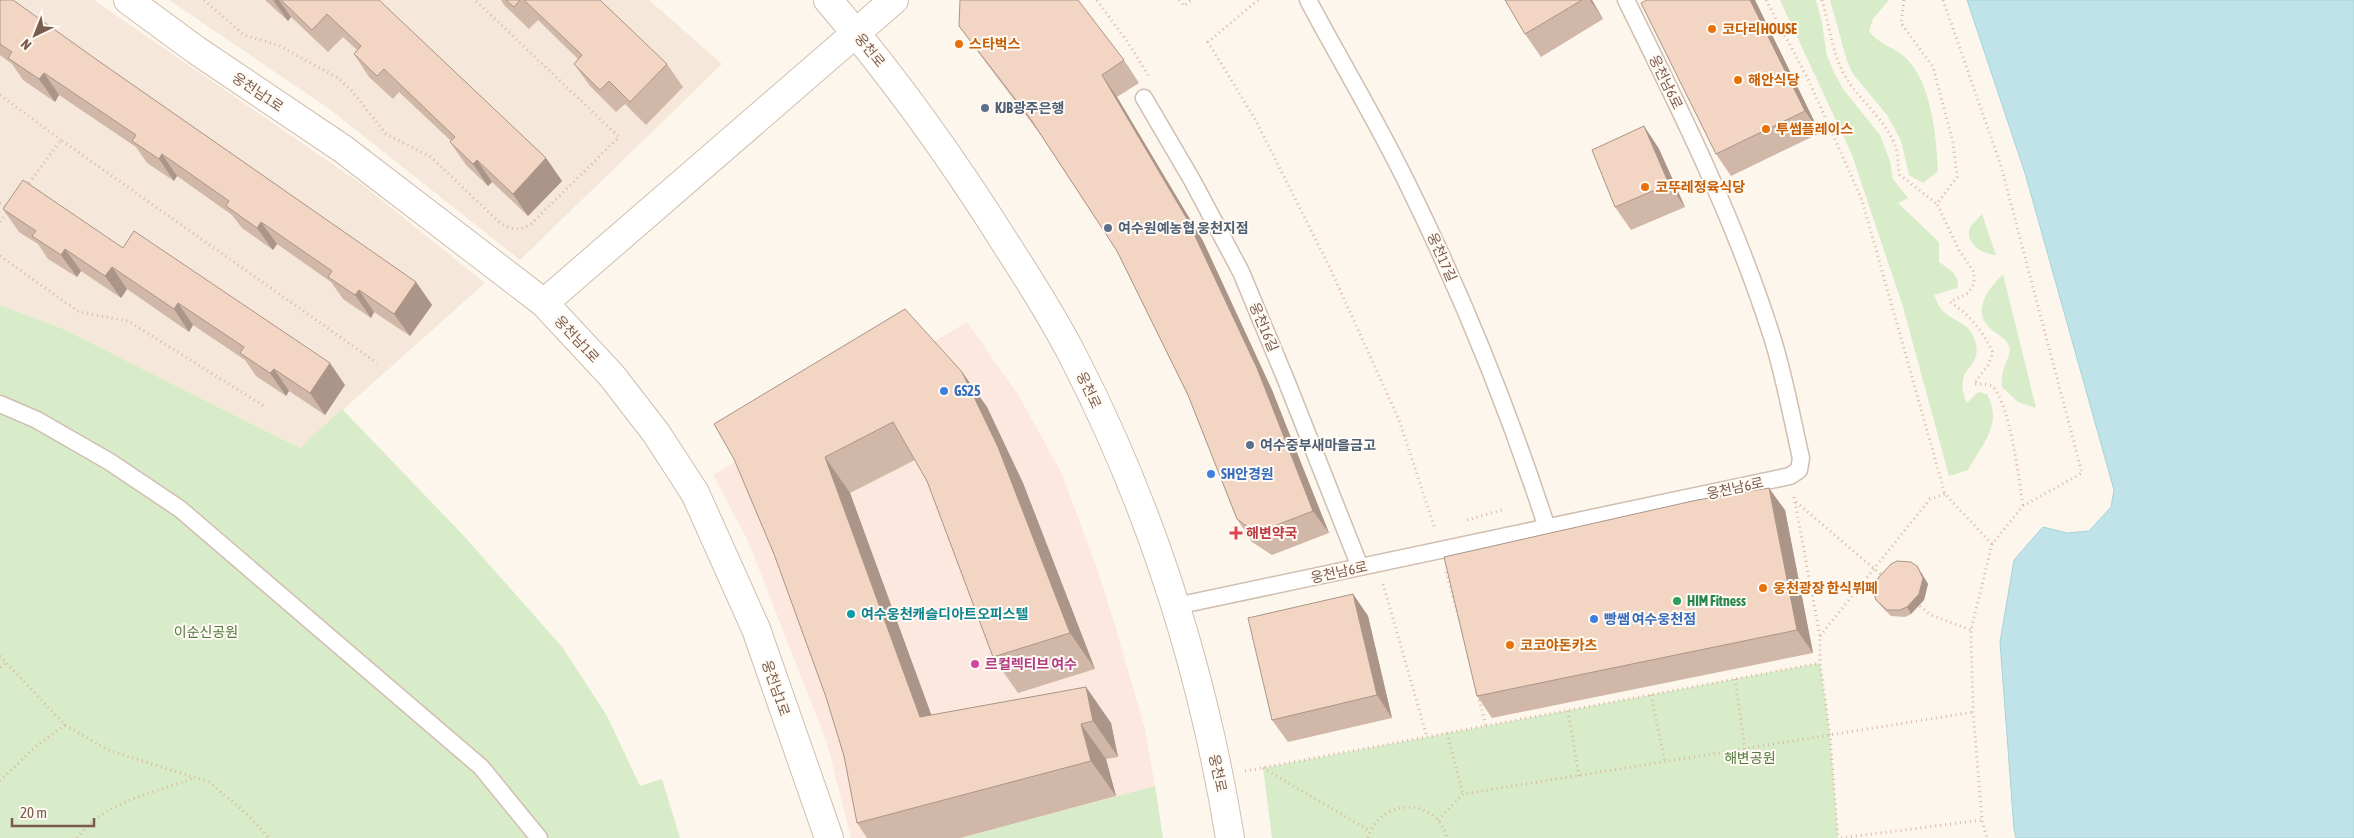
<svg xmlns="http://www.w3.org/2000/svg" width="2354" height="838" viewBox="0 0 2354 838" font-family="'Asap Condensed','Noto Sans KR',sans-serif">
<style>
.residential{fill:#f5e8da}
.commercial{fill:#fde8e0}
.green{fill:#d8ecc9}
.water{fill:#bfe3e8;stroke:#a5d3da}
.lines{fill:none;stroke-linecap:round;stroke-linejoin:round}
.service-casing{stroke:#d1beb0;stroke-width:19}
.minor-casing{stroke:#d1beb0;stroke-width:30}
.tertiary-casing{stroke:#d1beb0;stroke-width:30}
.path{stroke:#d9b8a5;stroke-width:3;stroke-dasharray:1 4;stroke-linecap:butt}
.service{stroke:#fff;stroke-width:16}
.minor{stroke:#fff;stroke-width:28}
.tertiary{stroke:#fff;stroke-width:28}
.wall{fill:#d1b7a8}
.shaded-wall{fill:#aa9588}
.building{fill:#f3d5c3;stroke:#aa9588}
.food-dot{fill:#e8710a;stroke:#fffaf3;stroke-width:2}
.service-dot{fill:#5c6f8a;stroke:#fffaf3;stroke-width:2}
.shop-dot{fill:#3f7fe0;stroke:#fffaf3;stroke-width:2}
.health-dot{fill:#e0444e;stroke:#fffaf3;stroke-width:2}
.leisure-dot{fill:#2e9e5b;stroke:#fffaf3;stroke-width:2}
.culture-dot{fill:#0f9aa8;stroke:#fffaf3;stroke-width:2}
.hotel-dot{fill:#d1479c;stroke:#fffaf3;stroke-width:2}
.labels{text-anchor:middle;stroke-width:4;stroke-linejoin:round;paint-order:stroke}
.food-label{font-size:14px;font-weight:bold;fill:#c56008;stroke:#fffaf3;text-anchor:start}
.street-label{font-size:14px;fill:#7a5c4d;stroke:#fffaf3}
.service-label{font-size:14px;font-weight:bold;fill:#4e5e75;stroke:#fffaf3;text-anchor:start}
.shop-label{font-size:14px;font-weight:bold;fill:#366cbe;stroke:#fffaf3;text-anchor:start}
.health-label{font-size:14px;font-weight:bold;fill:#be3a42;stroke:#fffaf3;text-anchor:start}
.leisure-label{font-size:14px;font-weight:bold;fill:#27864d;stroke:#fffaf3;text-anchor:start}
.culture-label{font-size:14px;font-weight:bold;fill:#0d838f;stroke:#fffaf3;text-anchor:start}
.park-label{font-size:14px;fill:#537a41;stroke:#fffaf3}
.hotel-label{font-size:14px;font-weight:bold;fill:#b23c85;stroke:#fffaf3;text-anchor:start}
</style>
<rect width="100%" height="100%" fill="#fdf6ec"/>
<path class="residential" d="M 0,0 L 94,0 L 363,185 L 485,283 L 300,448 L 61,328 L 0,305 Z
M 169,0 L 649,0 L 722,64 L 520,260 L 328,108 Z"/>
<path class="commercial" d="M 967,322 L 1019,396 L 1062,474 L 1099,574 L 1114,622 L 1145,729 L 1155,786 L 960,838 L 851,838 L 827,743 L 748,541 L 713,475 Z"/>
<path class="green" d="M 1780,0 L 1816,0 L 1822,23 L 1827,56 L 1834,72 L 1843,89 L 1880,135 L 1890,161 L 1893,179 L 1908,198 L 1898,203 L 1939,242 L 1939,262 C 1948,268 1962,277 1957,288 L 1934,295 C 1937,301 1939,308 1944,312 C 1957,324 1971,322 1976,344 C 1980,363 1966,366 1963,380 C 1961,388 1964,396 1967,403 L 1978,392 L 1987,394 C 2003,424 1983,443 1968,470 L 1949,476 L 1903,307 L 1852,155 Z
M 1830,0 L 1889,0 L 1873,19 L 1869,31 C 1878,44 1894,47 1906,58 C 1932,84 1936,135 1938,171 L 1923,183 L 1909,175 L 1901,141 L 1887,115 L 1853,74 L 1847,61 Z
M 1982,214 L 1996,255 C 1983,255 1962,242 1971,226 C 1974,222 1979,217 1982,214 Z
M 2003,274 L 2036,408 L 2018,402 L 2002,387 C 1999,369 2013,355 2009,346 C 2006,338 1998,335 1992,330 C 1970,312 1988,289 2003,274 Z
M 0,305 L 61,328 L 300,448 L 342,409 L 463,535 L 563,648 L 607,716 L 640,786 L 662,779 L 680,838 L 0,838 Z
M 1820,663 L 1830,735 L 1838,838 L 1272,838 L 1263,768 Z
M 1155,786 L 1163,838 L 960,838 Z"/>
<path class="water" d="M 1967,0 L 2354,0 L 2354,838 L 2016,838 L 2014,829 L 2000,642 L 2014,560 L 2043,527 L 2067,533 L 2089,531 L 2111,507 L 2114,490 L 2025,173 Z"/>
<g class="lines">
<defs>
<path id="service" d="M 1308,0 C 1341,62 1378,123 1409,187 C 1463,297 1509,411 1547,528
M 1144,98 L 1192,180 L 1241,272 L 1286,380 L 1360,567
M 0,404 L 37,420 L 110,462 L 180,509 L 481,767 L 539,838
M 1176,606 L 1790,476 L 1799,470 L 1801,458 C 1792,419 1785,379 1773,340 C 1736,222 1681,111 1626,0"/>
<path id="minor" d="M 128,0 L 196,50 L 343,149 L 544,303 L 612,376 L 656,433 L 695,493 L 756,629 L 829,838
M 544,303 L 894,0"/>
<path id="tertiary" d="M 828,0 C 894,77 952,158 1006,244 C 1030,281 1054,319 1074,358 C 1151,508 1203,672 1230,838"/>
</defs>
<use href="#service" class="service-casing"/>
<use href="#minor" class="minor-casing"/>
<use href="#tertiary" class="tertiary-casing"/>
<path class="path" d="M 204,0 L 244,35 L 278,45 L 338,78 L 352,91 L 386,134 L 431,157 L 499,222 C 511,230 517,231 530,225 L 619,137 L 475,0
M 1097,0 L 1131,47 L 1149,77
M 1179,0 L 1184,6 L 1191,0
M 1258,0 L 1208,42 L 1255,119 L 1330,268 L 1399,420 L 1435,529
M 1766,0 L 1808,79 L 1862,200 L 1945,494 L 1992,544
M 1822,0 C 1829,24 1832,52 1844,74 C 1858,100 1884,117 1895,145 C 1899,155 1897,166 1900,175 L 1937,204
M 1904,0 L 1901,23 L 1933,67 L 1953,142 L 1957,177 L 1937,204 L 1959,250 L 1974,272 L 1974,284 L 1968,293 L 1950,302 C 1970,315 1983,331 1993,353 L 1988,365 L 1974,384 C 1981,384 1988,383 1993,387 C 2010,404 2019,480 2023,506
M 1943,0 L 2001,166 L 2082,473 L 2023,506 L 1992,544 L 1971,630 L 1973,712 L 1982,820 L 1987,838
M 0,95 L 61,140
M 26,187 L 61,140 L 377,363
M 0,203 L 7,208
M 0,222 L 7,212
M 0,256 L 79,312 L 128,321 L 264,406
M 1794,497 L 1820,636 L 1820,663 L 1830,735 L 1838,838
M 1796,502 L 1884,577
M 1467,520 L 1505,509
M 1446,572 L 1458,616
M 1383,584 L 1427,737
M 1916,603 L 1931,615 L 1971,630
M 1820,636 L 1930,499 L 1945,494
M 0,656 L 65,725 L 108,750 L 209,782 L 247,814 L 269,838
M 0,667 L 7,662
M 1735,679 L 1745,749
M 1478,695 L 1486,726
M 1651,695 L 1665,761
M 1568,711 L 1579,776
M 1447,733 L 1463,794
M 1263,768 L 1370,831
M 1245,771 L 1820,663
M 0,781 L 35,747 L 65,725
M 1438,820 L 1463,794 L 1973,712
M 77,838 C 104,801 154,793 194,778
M 1368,838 C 1379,798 1437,796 1447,838
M 1841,838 L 1982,820"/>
<use href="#service" class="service"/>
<use href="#minor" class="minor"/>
<use href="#tertiary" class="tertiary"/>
</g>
<path class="wall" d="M 0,0 L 100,62 L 416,282 L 432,305 L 410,336 L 374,312 L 371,318 L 343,299 L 331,282 L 277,244 L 273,250 L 242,228 L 232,215 L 177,176 L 174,181 L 147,163 L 136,147 L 59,95 L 55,102 L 23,80 L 12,64 L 0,55 Z
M 265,0 L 379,0 L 546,158 L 562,181 L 528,216 L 492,182 L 488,186 L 466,165 L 450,142 L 451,141 L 399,92 L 393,99 L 369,77 L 354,54 L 357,50 L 343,37 L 328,52 L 291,17 L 288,21 Z
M 501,0 L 600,0 L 667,64 L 683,87 L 646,125 L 625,104 L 616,112 L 590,86 L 574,64 L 578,59 L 538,20 L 529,29 L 504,5 Z
M 1505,0 L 1592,0 L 1603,19 L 1541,57 L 1525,34 Z
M 1647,0 L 1755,0 L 1820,133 L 1731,176 L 1716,154 Z
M 959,26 L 1124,60 L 1139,83 L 1117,97 L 1203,241 L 1272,390 L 1329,533 L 1272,555 L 1252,542 L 1237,519 L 1188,395 L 1117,251 L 1040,134 L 975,48 Z
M 1644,126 L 1659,149 L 1685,207 L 1631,230 L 1615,207 Z
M 3,209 L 123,248 L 345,385 L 325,415 L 289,391 L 286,396 L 256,376 L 245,360 L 193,325 L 189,332 L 127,289 L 121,298 L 81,271 L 77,277 L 48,259 L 38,244 L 19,232 Z
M 962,372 L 987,407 L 1023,483 L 1095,669 L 1018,693 L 993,657 L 927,481 L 915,460 L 850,493 L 931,715 L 1086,687 L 1111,723 L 1118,757 L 1106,759 L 1116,796 L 960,838 L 867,838 L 857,823 L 844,756 L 826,697 L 774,554 L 734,459 Z
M 1785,510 L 1813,653 L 1492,718 L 1477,696 Z
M 1921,572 L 1928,584 L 1924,600 L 1911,614 L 1905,617 L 1891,616 L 1881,606 L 1876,600 Z
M 1353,594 L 1368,616 L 1392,718 L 1288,742 L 1272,720 Z"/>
<path class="shaded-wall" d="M 273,0 L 279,0 L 291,17 L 288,21 Z
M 1590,0 L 1592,0 L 1603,19 Z
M 1750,0 L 1755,0 L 1820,133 L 1805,111 Z
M 44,73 L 59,95 L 55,102 L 39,79 Z
M 1102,75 L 1117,97 L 1203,241 L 1272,390 L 1329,533 L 1313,511 Z
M 1644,126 L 1659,149 L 1685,207 L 1669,184 Z
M 162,154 L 177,176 L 174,181 L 159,159 Z
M 546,158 L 562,181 L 528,216 L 513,194 Z
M 477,160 L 492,182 L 488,186 L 473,164 Z
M 261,222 L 277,244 L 273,250 L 257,228 Z
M 65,249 L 81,271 L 77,277 L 61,255 Z
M 112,267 L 127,289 L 121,298 L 105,276 Z
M 416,282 L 432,305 L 410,336 L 394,314 Z
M 359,290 L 374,312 L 371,318 L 355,295 Z
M 178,303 L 193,325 L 189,332 L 174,309 Z
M 330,363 L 345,385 L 325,415 L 310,393 Z
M 274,369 L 289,391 L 286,396 L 270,373 Z
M 962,372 L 987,407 L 1023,483 L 1095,669 L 1070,633 Z
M 825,457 L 850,493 L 945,752 L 920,717 Z
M 1769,488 L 1785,510 L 1813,653 L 1797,630 Z
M 1917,566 L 1928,584 L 1924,600 L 1911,614 L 1907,607 Z
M 1353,594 L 1368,616 L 1392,718 L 1377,695 Z
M 1086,687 L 1111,723 L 1118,757 L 1093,721 Z
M 1081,724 L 1106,759 L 1116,796 L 1091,761 Z"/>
<path class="building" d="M 0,0 L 13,0 L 100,62 L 416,282 L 394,314 L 359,290 L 355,295 L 328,277 L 332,271 L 261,222 L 257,228 L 226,206 L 229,201 L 162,154 L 159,159 L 132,141 L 136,135 L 44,73 L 39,79 L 8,58 L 12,52 L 0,44 Z
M 281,0 L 379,0 L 546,158 L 513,194 L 477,160 L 473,164 L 450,142 L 455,137 L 384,69 L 377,76 L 354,54 L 361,46 L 327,14 L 312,30 Z
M 506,0 L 520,0 L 514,7 Z
M 524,0 L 600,0 L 667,64 L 630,102 L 609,81 L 600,90 L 574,64 L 582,55 Z
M 960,0 L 1078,0 L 1124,60 L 1102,75 L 1187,219 L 1257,368 L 1313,511 L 1256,533 L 1237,519 L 1188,395 L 1117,251 L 1032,121 L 959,26 Z
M 1505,0 L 1582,0 L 1525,34 Z
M 1647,0 L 1750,0 L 1805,111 L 1716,154 L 1641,3 Z
M 1644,126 L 1669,184 L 1615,207 L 1592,150 Z
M 23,180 L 123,248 L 134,231 L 330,363 L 310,393 L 274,369 L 270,373 L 240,353 L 244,347 L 178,303 L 174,309 L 112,267 L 105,276 L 65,249 L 61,255 L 32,236 L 36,231 L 3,209 Z
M 905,309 L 962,372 L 998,447 L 1070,633 L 993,657 L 927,481 L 893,422 L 825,457 L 920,717 L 1086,687 L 1093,721 L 1081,724 L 1091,761 L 857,823 L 844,756 L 826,697 L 774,554 L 734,459 L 714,424 Z
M 1769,488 L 1797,630 L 1477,696 L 1444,557 L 1697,500 Z
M 1897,561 L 1911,562 L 1917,566 L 1923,578 L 1919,594 L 1907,607 L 1900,610 L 1887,610 L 1876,600 L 1874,593 L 1878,578 L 1891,564 Z
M 1353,594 L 1377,695 L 1272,720 L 1248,618 Z"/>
<g class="food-dot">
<circle cx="1712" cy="29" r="5"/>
<circle cx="959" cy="44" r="5"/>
<circle cx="1738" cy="80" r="5"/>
<circle cx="1766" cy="129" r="5"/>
<circle cx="1645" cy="187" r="5"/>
<circle cx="1763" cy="588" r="5"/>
<circle cx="1510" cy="645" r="5"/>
</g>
<g class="service-dot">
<circle cx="985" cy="108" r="5"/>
<circle cx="1108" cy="228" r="5"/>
<circle cx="1250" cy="445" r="5"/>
</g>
<g class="shop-dot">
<circle cx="944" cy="391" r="5"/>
<circle cx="1211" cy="474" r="5"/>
<circle cx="1594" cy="619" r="5"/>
</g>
<path class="health-dot" d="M1233.5 525.5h5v5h5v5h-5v5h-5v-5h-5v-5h5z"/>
<circle class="leisure-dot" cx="1677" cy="601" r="5"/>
<circle class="culture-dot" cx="851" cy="614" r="5"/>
<circle class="hotel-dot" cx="975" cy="664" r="5"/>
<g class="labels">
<g class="food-label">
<text x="1722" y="34">코다리HOUSE</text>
<text x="969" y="49">스타벅스</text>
<text x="1748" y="85">해안식당</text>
<text x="1776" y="134">투썸플레이스</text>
<text x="1655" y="192">코뚜레정육식당</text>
<text x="1773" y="593">웅천광장 한식뷔페</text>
<text x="1520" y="650">코코야돈카츠</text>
</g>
<g class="street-label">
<text transform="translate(870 50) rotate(51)" y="5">웅천로</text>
<text transform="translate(1666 82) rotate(64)" y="5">웅천남6로</text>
<text transform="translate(258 92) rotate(34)" y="5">웅천남1로</text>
<text transform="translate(1442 257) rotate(66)" y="5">웅천17길</text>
<text transform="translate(1264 327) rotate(67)" y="5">웅천16길</text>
<text transform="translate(577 339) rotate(47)" y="5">웅천남1로</text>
<text transform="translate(1089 390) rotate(65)" y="5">웅천로</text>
<text transform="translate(1735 488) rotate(-12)" y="5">웅천남6로</text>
<text transform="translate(1339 572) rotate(-12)" y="5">웅천남6로</text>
<text transform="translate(776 688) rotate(71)" y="5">웅천남1로</text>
<text transform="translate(1218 773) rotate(78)" y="5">웅천로</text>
</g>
<g class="service-label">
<text x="995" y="113">KJB광주은행</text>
<text x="1118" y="233">여수원예농협 웅천지점</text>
<text x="1260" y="450">여수중부새마을금고</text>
</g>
<g class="shop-label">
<text x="954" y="396">GS25</text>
<text x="1221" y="479">SH안경원</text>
<text x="1604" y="624">빵쌤 여수웅천점</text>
</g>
<g class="health-label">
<text x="1246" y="538">해변약국</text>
</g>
<g class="leisure-label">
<text x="1687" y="606">HIM Fitness</text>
</g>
<g class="culture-label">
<text x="861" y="619">여수웅천캐슬디아트오피스텔</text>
</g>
<g class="park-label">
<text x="206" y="637">이순신공원</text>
<text x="1750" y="763">해변공원</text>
</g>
<g class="hotel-label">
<text x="985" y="669">르컬렉티브 여수</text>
</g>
</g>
<g transform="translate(35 35) rotate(223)" stroke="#fffaf3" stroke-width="4" paint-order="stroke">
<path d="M0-4L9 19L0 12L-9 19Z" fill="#7a5c4d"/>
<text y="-8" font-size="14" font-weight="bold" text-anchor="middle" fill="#7a5c4d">N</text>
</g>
<path d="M12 818v8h82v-8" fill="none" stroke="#7a5c4d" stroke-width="2.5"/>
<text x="20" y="818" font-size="15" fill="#7a5c4d" stroke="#fffaf3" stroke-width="4" paint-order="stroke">20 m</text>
</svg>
